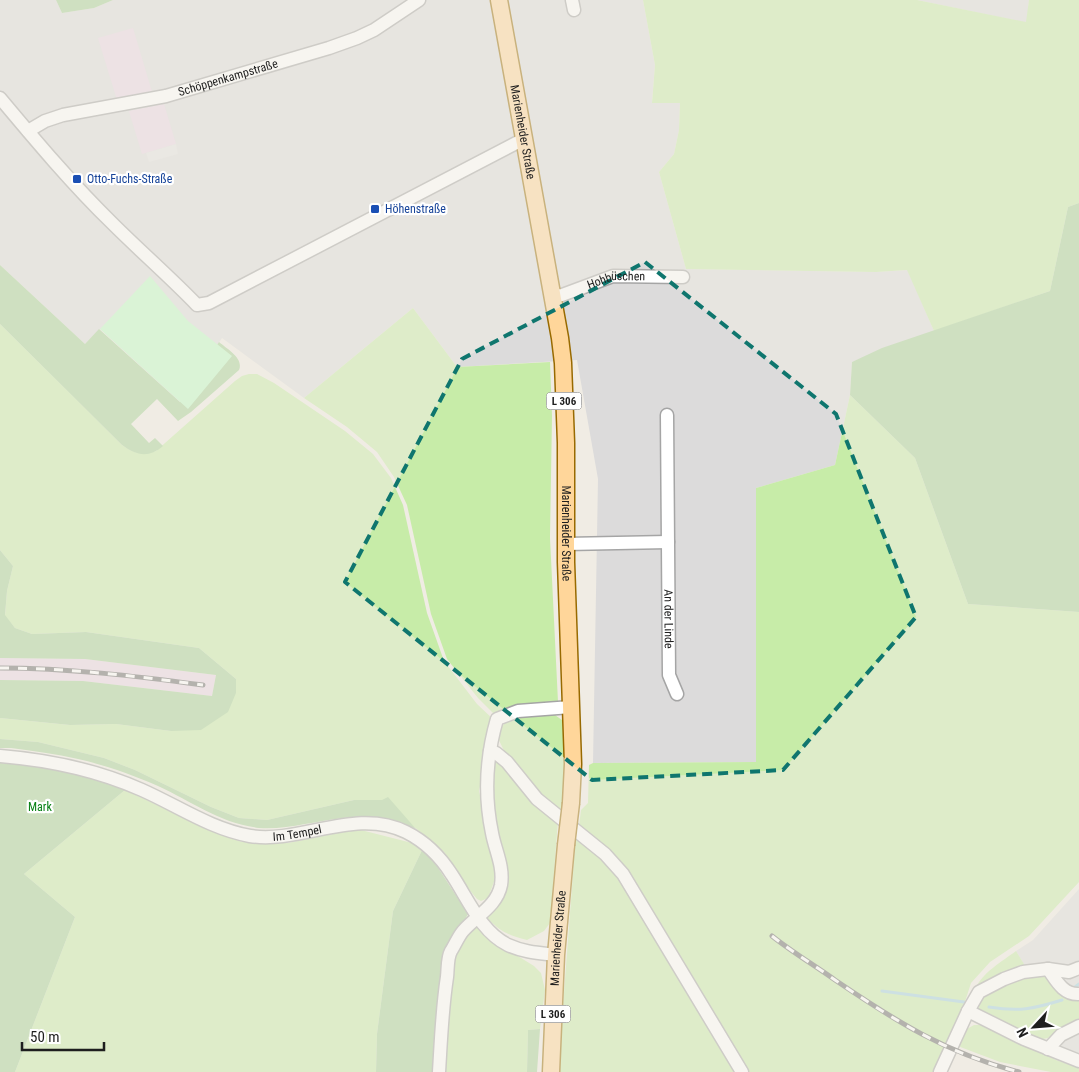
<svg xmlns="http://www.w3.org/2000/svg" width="1079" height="1072" viewBox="0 0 1079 1072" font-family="'Roboto Condensed',sans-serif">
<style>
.residential{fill:#dcdbdb}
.industrial{fill:#e9d5e5}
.grass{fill:#c7eca8}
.forest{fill:#a6d097}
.park{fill:#bffbc6}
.parking{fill:#e2e2e2}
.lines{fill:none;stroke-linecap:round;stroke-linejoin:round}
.stream{stroke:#a3d0df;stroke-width:3}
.minor-casing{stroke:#a5a5a5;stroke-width:15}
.major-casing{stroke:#986a00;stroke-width:19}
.minor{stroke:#fff;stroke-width:12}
.major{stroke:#ffd69a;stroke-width:16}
.rail-casing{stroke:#6c6c6c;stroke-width:5}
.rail{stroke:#fff;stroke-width:3;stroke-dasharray:9;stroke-linecap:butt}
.major-bridge-casing{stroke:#986a00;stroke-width:19;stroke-linecap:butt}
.major-bridge{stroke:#ffd69a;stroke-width:16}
.marked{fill:none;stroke:#0f766e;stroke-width:4;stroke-dasharray:10 6;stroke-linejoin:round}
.transit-dot{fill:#1a4fb4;stroke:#fff;stroke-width:2}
.labels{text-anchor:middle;stroke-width:4.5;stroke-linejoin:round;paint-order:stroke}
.shield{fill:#fff;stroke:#626262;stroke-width:1}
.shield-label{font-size:11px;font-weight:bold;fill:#1e1e1e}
.street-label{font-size:12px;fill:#1e1e1e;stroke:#fff}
.transit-label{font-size:12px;fill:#164399;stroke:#fff;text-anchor:start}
.park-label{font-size:12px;fill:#088115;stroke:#fff}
</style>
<rect width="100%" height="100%" fill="#f0ece4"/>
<path class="residential" d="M 0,0 L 56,0 L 62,13 L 94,8 L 113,0 L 643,0 L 655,65 L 652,102 L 680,103 L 679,130 L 674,154 L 659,172 L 686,269 L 876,272 L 908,270 L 934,331 L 852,362 L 850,395 L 835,465 L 756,488 L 756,762 L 593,763 L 598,479 L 577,360 L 457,367 L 413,308 L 304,398 L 222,338 L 180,402 L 100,329 L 85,344 L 0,265 Z
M 917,0 L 1029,0 L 1027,23 Z
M 1079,889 L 1079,1057 L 1063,1051 L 1056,1019 L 1016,951 L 1033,940 Z"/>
<path class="industrial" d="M 133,28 L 152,92 L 125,98 L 129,111 L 164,104 L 176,144 L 142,154 L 125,98 L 117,100 L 98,38 Z
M 0,658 L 85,659 L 216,675 L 212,696 L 83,681 L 0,680 Z"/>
<path class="grass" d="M 643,0 L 917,0 L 1026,22 L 1029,0 L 1079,0 L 1079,203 L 1068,207 L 1050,291 L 934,331 L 907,270 L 876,272 L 686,269 L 659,172 L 674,154 L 679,130 L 680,103 L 652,103 L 655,65 Z
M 413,308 L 457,367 L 550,362 L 552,416 L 550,538 L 558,702 L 496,716 L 478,698 L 447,659 L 431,614 L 407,505 L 394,477 L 377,452 L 347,427 L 304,398 Z
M 0,324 L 122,445 C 135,454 142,455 156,451 L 235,381 L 242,376 L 249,374 L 257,374 L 274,383 L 345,431 L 373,454 L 391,478 L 403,505 L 427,613 L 444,661 L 477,704 L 494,720 L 479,791 L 490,837 L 495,879 L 488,898 L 481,901 L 477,899 L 467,887 L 444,852 L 382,800 L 354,800 L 267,820 L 239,818 L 211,807 L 135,770 L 104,758 L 38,742 L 0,739 L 0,718 L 70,725 L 116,724 L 171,731 L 236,693 L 236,679 L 199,648 L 86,632 L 32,634 L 15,628 L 5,616 L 7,591 L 13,566 L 0,550 Z
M 850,395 L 915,458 L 968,604 L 1079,612 L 1079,882 L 1029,936 L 990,962 L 971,983 L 962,1011 L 933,1072 L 744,1072 L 627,873 L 579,826 L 581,810 L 588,803 L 589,765 L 593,763 L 756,762 L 756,488 L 835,465 Z
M 552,713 L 562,720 L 565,724 L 567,765 L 563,807 L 559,812 C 537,791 508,766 498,737 C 504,710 530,715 552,713 Z
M 494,762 L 499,762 L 558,821 L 550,923 L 544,931 L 527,940 C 508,935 501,932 487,918 L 503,894 L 498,833 L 491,789 Z
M 125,790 L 224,836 L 242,842 L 288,843 L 357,829 L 424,846 L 393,911 L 377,1034 L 376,1072 L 15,1072 L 75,917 L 24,874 Z
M 576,834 L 620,875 L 739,1072 L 558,1072 Z
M 477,926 L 492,940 L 534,966 L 541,973 L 545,990 L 540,1029 L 528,1030 L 527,1072 L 441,1072 L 452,954 L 464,933 Z
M 1016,951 L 1027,969 L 975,990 C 981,973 1003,961 1016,951 Z
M 1042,973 L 1079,997 L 1079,1022 L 1061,1028 L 1048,1038 L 1038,1040 L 979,1010 L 978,1001 C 993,981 1019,978 1042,973 Z
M 974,1025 L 981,1025 L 991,1027 L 1056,1060 L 1079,1068 L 1079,1072 L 1051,1072 L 1000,1062 L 955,1045 L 965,1030 Z"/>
<path class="forest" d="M 56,0 L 113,0 L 94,8 L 62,13 Z
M 1079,203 L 1079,612 L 968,604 L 915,458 L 850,395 L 852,362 L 882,348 L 1050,291 L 1068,207 Z
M 0,265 L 85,344 L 99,329 L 180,402 L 219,342 C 227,349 244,358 239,370 L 191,412 L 178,421 L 157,399 L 131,424 L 149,443 L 155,438 L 163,446 C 149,458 137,456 122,445 L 0,324 Z
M 0,550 L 13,566 L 7,591 L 5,615 L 15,628 L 32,634 L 86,632 L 199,648 L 236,679 L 236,693 L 228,712 L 201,730 L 171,731 L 116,724 L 70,725 L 0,718 L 0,680 L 83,681 L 212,696 L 216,675 L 85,659 L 0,658 Z
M 0,739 L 38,742 L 104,758 L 135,770 L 211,807 L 239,818 L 267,820 L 354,800 L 382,800 L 388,797 L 416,829 C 375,810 348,817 305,824 C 290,827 274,829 259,828 C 219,823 193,802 158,786 C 133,775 105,765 78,759 C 56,754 33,751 11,748 L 0,748 Z
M 0,763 L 42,766 L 93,778 L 125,790 L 24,874 L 75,917 L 15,1072 L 0,1072 Z
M 424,846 L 468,914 L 447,952 L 436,1072 L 376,1072 L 377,1034 L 393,911 Z
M 540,1029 L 537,1072 L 527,1072 L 528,1030 Z"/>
<path class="park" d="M 150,276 L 188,321 L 232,356 L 188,409 L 100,329 Z"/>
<path class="parking" d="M 176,144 L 178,154 L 149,162 L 146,153 Z"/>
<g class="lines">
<path class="stream" d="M 1075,987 L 1079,984
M 882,991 L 964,1002
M 989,1007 C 1019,1012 1033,1009 1062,1000"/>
<defs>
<g id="minor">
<path d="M 572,0 L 574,10"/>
<path d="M 0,98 C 36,141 72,184 112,223 C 140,251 170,277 197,305 L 209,303 L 524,139"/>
<path id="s1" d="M 28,131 L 45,121 L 63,115 L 166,96 L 329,48 L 357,38 L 374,30 L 419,0"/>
<path id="s2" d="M 553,296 L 562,295 L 613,276 L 683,277"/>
<path id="s3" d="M 667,415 L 669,675 L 677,694"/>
<path d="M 566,544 L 668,542"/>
<path d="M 490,751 L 496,753 L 507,762 L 537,799 L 605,854 L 623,874 L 742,1072"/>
<path id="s4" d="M 0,756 C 49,760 97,770 142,790 C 178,806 211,829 250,836 C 301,844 356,807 406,832 C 426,842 440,856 452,875 C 468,899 481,932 508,945 C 523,952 539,953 556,955"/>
<path d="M 1048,969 C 1056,980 1063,995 1079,994"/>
<path d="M 968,1011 L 1024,1039 L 1079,1061"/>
<path d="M 1048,1049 L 1061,1035 L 1079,1026"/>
<path d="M 439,1072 C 441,1040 442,1009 447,977 C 448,969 447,958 451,951 C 455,945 458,937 463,931 C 476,916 497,906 501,885 C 504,866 495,850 492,833 C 484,795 486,757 497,719 L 518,711 L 571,707"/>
<path d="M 940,1072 L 968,1011 L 979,992 L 1004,979 L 1023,972 L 1048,969 L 1069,972 L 1079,968"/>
</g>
<g id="major">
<path id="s5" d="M 499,0 L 560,338 L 563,363 L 566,443 L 566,562 L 573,764 L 571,803"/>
<path id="s6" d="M 551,1072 L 556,955 L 566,845"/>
</g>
</defs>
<use href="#minor" class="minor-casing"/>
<use href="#major" class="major-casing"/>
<use href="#minor" class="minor"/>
<use href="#major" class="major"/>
<defs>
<path id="rail" d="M 0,668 C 68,668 135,676 203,685
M 772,936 C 792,952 814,965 835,980 C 897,1022 946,1053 1019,1072"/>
</defs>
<use href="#rail" class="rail-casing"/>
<use href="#rail" class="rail"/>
<defs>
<path id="major-bridge" d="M 566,845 L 571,803"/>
</defs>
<use href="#major-bridge" class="major-bridge-casing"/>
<use href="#major-bridge" class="major-bridge"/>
</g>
<path d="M0 0H1079V1072H0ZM 645,262 L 836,414 L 916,617 L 783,770 L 592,780 L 345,582 L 462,359 Z" fill="#f0ece4" fill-opacity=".55" fill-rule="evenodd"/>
<path class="marked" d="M 645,262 L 836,414 L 916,617 L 783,770 L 592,780 L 345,582 L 462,359 Z"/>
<g class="transit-dot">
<rect x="72" y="174" width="10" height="10" rx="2.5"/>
<rect x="370" y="204" width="10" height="10" rx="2.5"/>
</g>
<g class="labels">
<g class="shield">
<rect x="546.5" y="392.5" width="35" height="17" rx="4"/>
<rect x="535.5" y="1005.5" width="35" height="17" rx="4"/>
</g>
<g class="shield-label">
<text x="564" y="405">L 306</text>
<text x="553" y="1018">L 306</text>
</g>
<g class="street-label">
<text dy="4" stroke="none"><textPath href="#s1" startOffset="208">Schöppenkampstraße</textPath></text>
<text dy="4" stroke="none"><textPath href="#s5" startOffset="134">Marienheider Straße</textPath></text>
<text dy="4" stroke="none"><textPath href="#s2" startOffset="66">Hohbüschen</textPath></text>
<text dy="4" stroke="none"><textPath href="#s5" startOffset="539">Marienheider Straße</textPath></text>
<text dy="4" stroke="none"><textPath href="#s3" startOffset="204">An der Linde</textPath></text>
<text dy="4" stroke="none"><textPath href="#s4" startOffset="312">Im Tempel</textPath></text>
<text dy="4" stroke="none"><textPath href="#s6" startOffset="134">Marienheider Straße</textPath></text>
</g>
<g class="transit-label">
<text x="87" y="183">Otto-Fuchs-Straße</text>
<text x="385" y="213">Höhenstraße</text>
</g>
<g class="park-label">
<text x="40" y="811">Mark</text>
</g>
</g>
<g transform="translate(1034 1027) rotate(244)" stroke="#ffffff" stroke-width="4" paint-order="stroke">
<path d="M0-4L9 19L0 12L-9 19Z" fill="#1e1e1e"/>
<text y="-8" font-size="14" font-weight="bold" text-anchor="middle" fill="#1e1e1e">N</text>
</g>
<path d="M22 1042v8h82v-8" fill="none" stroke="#1e1e1e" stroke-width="2.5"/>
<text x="30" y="1042" font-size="15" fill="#1e1e1e" stroke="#ffffff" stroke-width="4" paint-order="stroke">50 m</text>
</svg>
